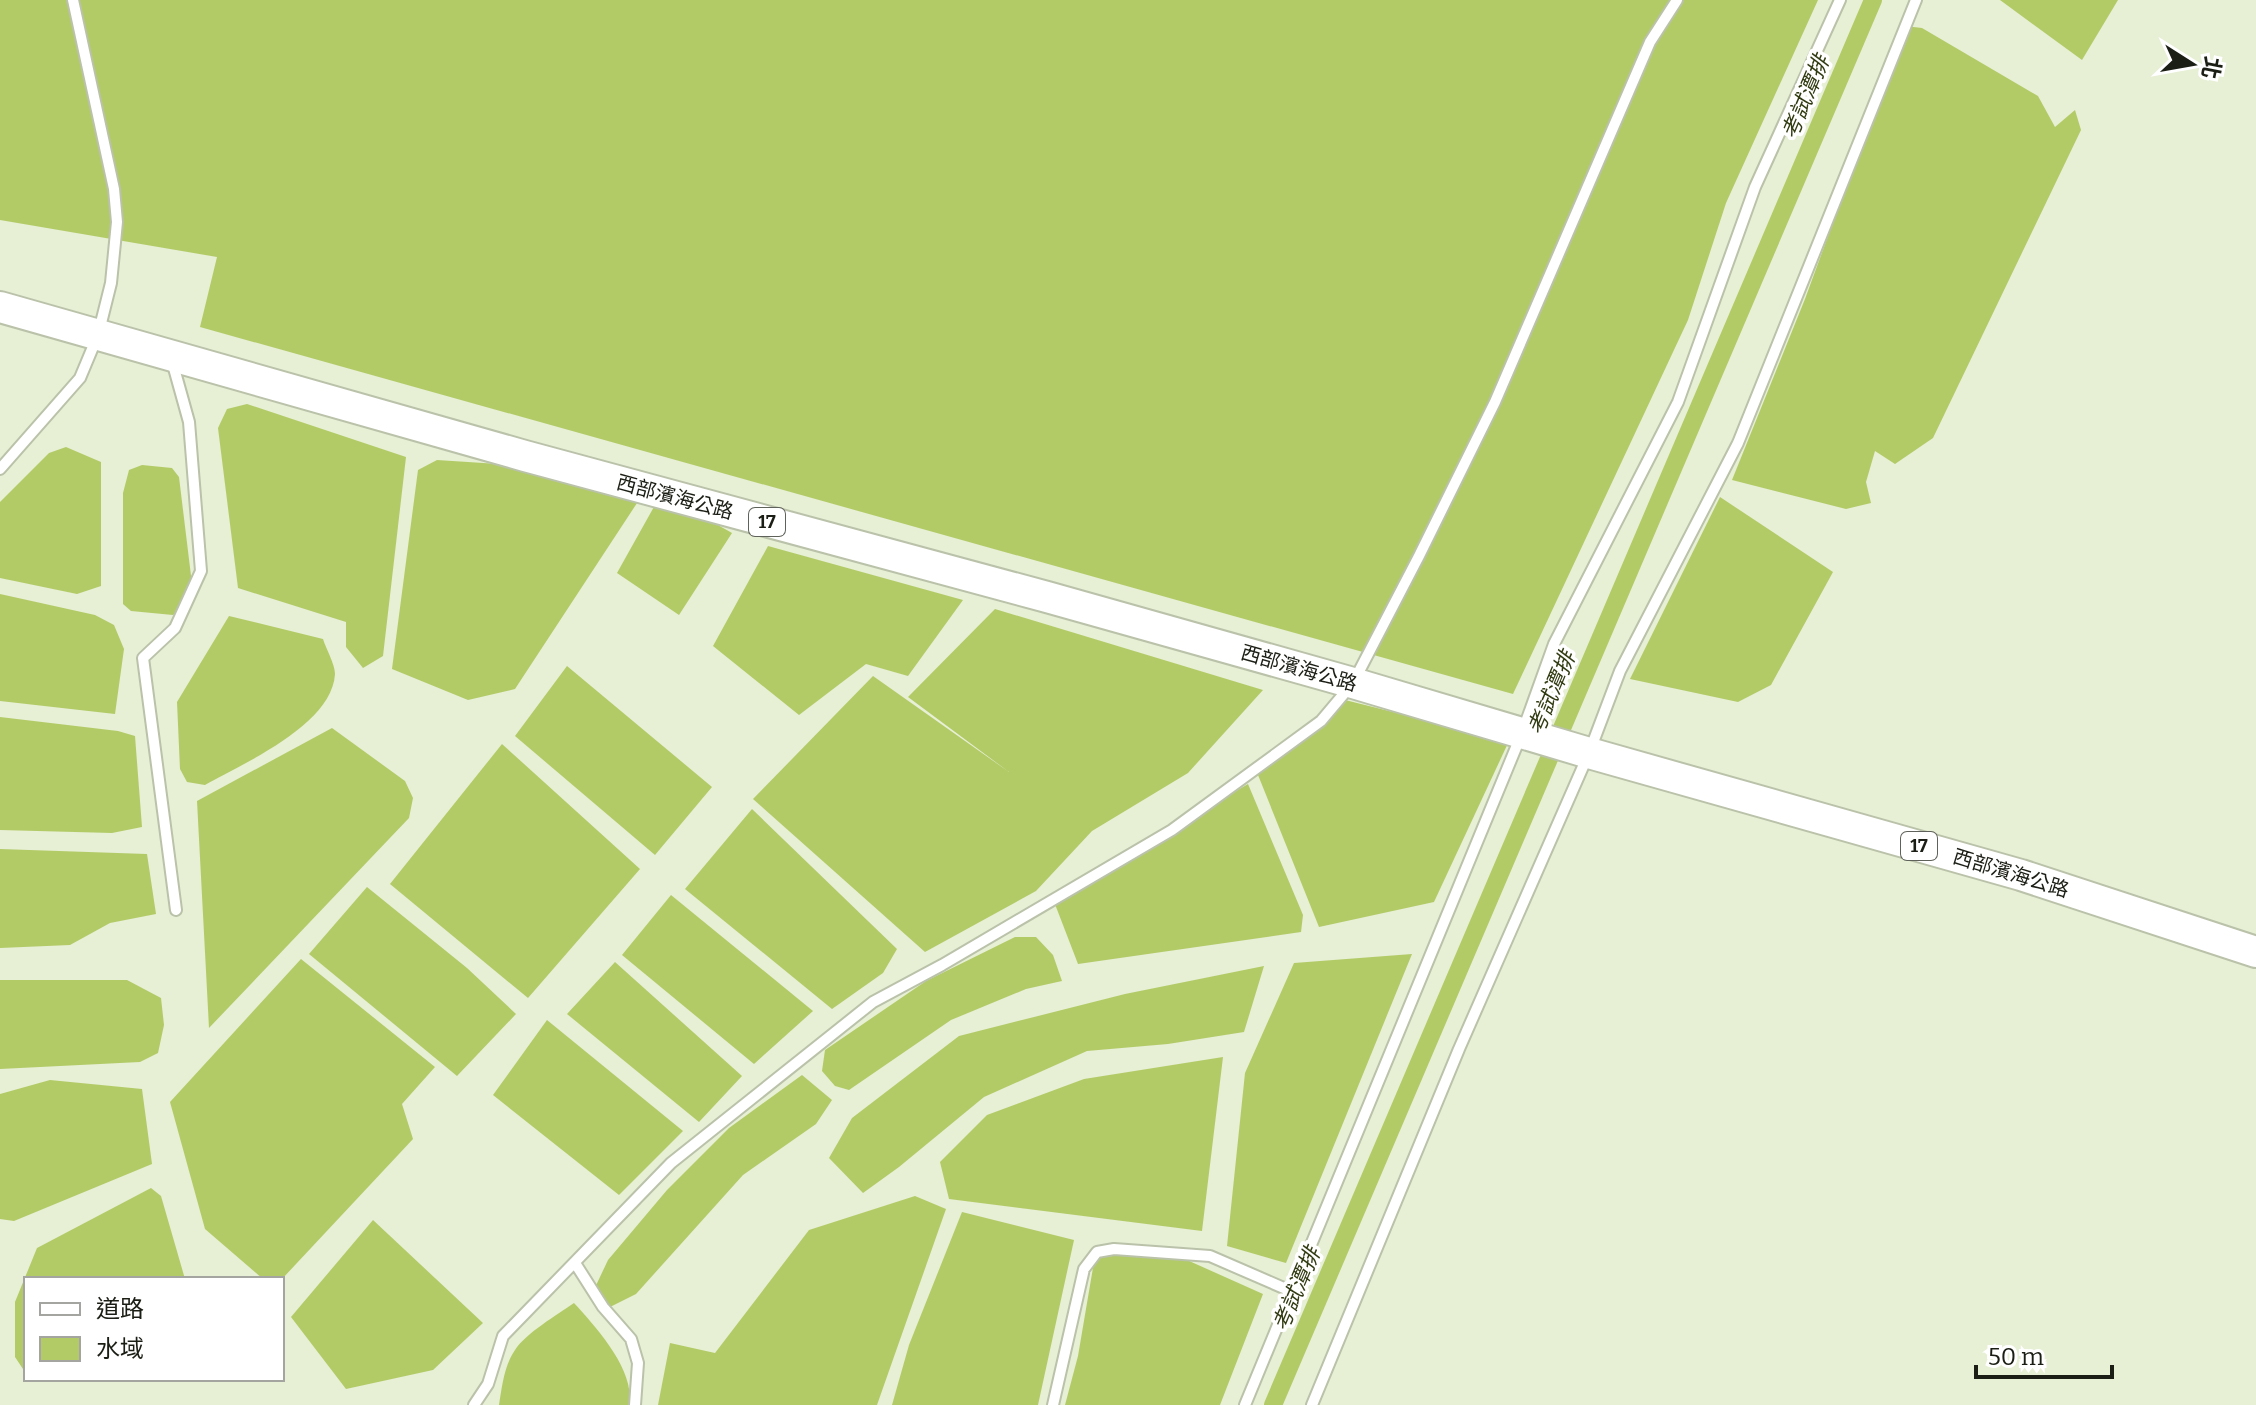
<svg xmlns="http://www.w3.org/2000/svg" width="2256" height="1405" viewBox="0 0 2256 1405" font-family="Bitter,'Noto Sans TC',serif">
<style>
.water{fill:#b2cb67}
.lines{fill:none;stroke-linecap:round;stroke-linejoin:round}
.canal{stroke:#b2cb67;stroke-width:18}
.service-casing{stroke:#bac2a9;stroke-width:14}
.primary-casing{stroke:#bac2a9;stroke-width:34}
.service{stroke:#fff;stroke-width:10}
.primary{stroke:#fff;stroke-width:30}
.labels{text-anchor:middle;stroke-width:7;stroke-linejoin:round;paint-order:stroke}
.shield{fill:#fff;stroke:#5f625a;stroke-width:2}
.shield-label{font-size:18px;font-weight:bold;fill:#1b1e14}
.street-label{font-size:20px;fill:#1b1e14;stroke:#fff}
.water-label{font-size:22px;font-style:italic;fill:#323c12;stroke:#fff}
</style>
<rect width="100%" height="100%" fill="#e7efd5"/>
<path class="water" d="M 0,0 L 1818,0 L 1726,203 L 1688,320 L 1513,694 L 200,327 L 217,257 L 0,220 Z
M 2000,0 L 2118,0 L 2082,60 Z
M 1905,26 L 1922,28 L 2038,96 L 2055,127 L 2075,110 L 2081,130 L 1933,438 L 1895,464 L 1875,451 L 1866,482 L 1871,503 L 1846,509 L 1732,480 L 1805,299 Z
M 247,404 L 406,457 L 383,656 L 363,668 L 346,647 L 346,622 L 238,588 L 218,428 L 227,409 Z
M 66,447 L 101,462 L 101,586 L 77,594 L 0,578 L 0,502 L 49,453 Z
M 437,460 L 531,466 L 639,500 L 515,689 L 468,700 L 392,669 L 418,470 Z
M 142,465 L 172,468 L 179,477 L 192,584 L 188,603 L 173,615 L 131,611 L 123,604 L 123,493 L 129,470 Z
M 1720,497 L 1833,572 L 1771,685 L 1738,702 L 1630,679 Z
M 655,505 L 709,520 L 732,533 L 679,615 L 617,573 Z
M 768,546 L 963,600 L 908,676 L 866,664 L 799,715 L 713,646 Z
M 0,594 L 95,615 L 114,625 L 124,649 L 115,714 L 0,701 Z
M 995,609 L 1263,690 L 1188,773 L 1092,831 L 1036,891 L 925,952 L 753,799 L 873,676 L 1009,772 L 908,697 Z
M 229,616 L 323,639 C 326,649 335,664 335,674 C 332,725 244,763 205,785 L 187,782 L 180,769 L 177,702 Z
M 567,666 L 712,787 L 655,855 L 515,736 Z
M 1345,700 L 1509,741 L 1434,902 L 1319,927 L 1256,770 Z
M 0,717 L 118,731 L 135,736 L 142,827 L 112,833 L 0,830 Z
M 332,728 L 405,781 L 413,798 L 409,818 L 209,1028 L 197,801 Z
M 502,744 L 640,869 L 528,998 L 390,884 Z
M 1248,784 L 1303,915 L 1301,932 L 1078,964 L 1053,899 Z
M 752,809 L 897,949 L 883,973 L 832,1009 L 685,889 Z
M 0,849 L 147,854 L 156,914 L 110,923 L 70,945 L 0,948 Z
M 367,887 L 467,968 L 516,1014 L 457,1076 L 309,954 Z
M 671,895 L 813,1011 L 754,1064 L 622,955 Z
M 1015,937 L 1036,937 L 1053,955 L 1062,981 L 1026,989 L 951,1020 L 849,1090 L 835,1086 L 822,1071 L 825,1050 L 926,981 Z
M 1412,954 L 1286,1263 L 1227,1246 L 1245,1073 L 1294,963 Z
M 301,959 L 435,1067 L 402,1104 L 413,1139 L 282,1279 L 263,1279 L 205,1229 L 170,1102 Z
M 615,962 L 742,1076 L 699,1122 L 567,1014 Z
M 1264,966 L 1244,1032 L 1168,1044 L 1087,1051 L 984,1097 L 899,1167 L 863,1193 L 829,1158 L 852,1118 L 959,1036 L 1125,994 Z
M 0,980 L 127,980 L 161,998 L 164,1025 L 158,1053 L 140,1062 L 0,1069 Z
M 547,1020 L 683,1131 L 619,1195 L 493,1095 Z
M 1223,1057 L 1202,1231 L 949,1199 L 940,1162 L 987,1115 L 1084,1079 Z
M 802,1075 L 832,1100 L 816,1124 L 743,1175 L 636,1294 L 608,1308 L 591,1296 L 608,1260 L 667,1190 L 729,1128 Z
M 50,1080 L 142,1089 L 152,1164 L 14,1221 L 0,1219 L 0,1094 Z
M 151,1188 L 161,1196 L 185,1279 L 26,1279 L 26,1370 L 23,1369 L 15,1357 L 15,1302 L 37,1248 Z
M 915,1196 L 946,1209 L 877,1405 L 658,1405 L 670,1343 L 715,1353 L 809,1230 Z
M 962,1212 L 1074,1240 L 1038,1405 L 892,1405 L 909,1345 Z
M 373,1220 L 483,1323 L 433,1370 L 346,1389 L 291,1317 Z
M 1095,1256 L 1178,1256 L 1263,1294 L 1220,1405 L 1065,1405 L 1078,1356 Z
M 574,1303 C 596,1327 636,1371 629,1405 L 499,1405 C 502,1387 504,1366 515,1350 C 526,1333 557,1315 574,1303 Z"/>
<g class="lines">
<path class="canal" d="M 1273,1405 L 1873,0"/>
<defs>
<path id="service" d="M 172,361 L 189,422 L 201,571 L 175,628 L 143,658 L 176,910
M 0,469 L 80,378 L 98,335 L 111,283 L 117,222 L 114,189 L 73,0
M 575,1263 L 603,1307 L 631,1339 L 638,1363 L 635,1405
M 474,1405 L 488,1384 L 503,1336 L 671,1163 L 873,1002 L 942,965 L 1172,830 L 1321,721 L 1353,683 L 1419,556 L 1495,402 L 1650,42 L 1677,0
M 1053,1405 L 1084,1269 L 1097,1252 L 1114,1249 L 1210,1256 L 1293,1292
M 1245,1405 L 1522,733 L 1554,644 L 1678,402 L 1755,187 L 1840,0
M 1312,1405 L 1459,1049 L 1589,753 L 1620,671 L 1738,443 L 1916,0"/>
<path id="primary" d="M 0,307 L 525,456 L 1047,597 L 1353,683 L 1589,753 L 2021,875 L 2256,952"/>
</defs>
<use href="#service" class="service-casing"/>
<use href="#primary" class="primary-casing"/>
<use href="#service" class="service"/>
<use href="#primary" class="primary"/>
</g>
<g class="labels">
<g class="shield">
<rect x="749" y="508" width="36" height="28" rx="6"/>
<rect x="1901" y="832" width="36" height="28" rx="6"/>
</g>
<g class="shield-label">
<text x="767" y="528">17</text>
<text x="1919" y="852">17</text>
</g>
<g class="street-label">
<text transform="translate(675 497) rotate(15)" y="7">西部濱海公路</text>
<text transform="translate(1299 668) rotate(16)" y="7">西部濱海公路</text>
<text transform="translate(2011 873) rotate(17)" y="7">西部濱海公路</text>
</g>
<g class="water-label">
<text transform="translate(1805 97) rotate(-67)" y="8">考試潭排</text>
<text transform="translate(1551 693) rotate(-67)" y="8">考試潭排</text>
<text transform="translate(1296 1289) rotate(-67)" y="8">考試潭排</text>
</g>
</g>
<rect x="24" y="1277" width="260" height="104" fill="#ffffff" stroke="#a4a5a1" stroke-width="2"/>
<rect x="40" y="1303" width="40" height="12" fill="#ffffff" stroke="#a4a5a1" stroke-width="2"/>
<text x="96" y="1317" font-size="24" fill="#1b1e14">道路</text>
<rect x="40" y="1337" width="40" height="24" fill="#b2cb67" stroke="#a4a5a1" stroke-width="2"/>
<text x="96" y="1357" font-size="24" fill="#1b1e14">水域</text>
<g transform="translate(2192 64) rotate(101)" stroke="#ffffff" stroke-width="6" paint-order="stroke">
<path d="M0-6L14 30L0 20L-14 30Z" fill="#1b1e14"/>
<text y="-12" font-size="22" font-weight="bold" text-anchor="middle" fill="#1b1e14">北</text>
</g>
<path d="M1976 1365v12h136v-12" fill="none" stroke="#1b1e14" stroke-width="4"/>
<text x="1988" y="1365" font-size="24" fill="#1b1e14" stroke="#ffffff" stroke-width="6" paint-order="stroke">50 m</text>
</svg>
